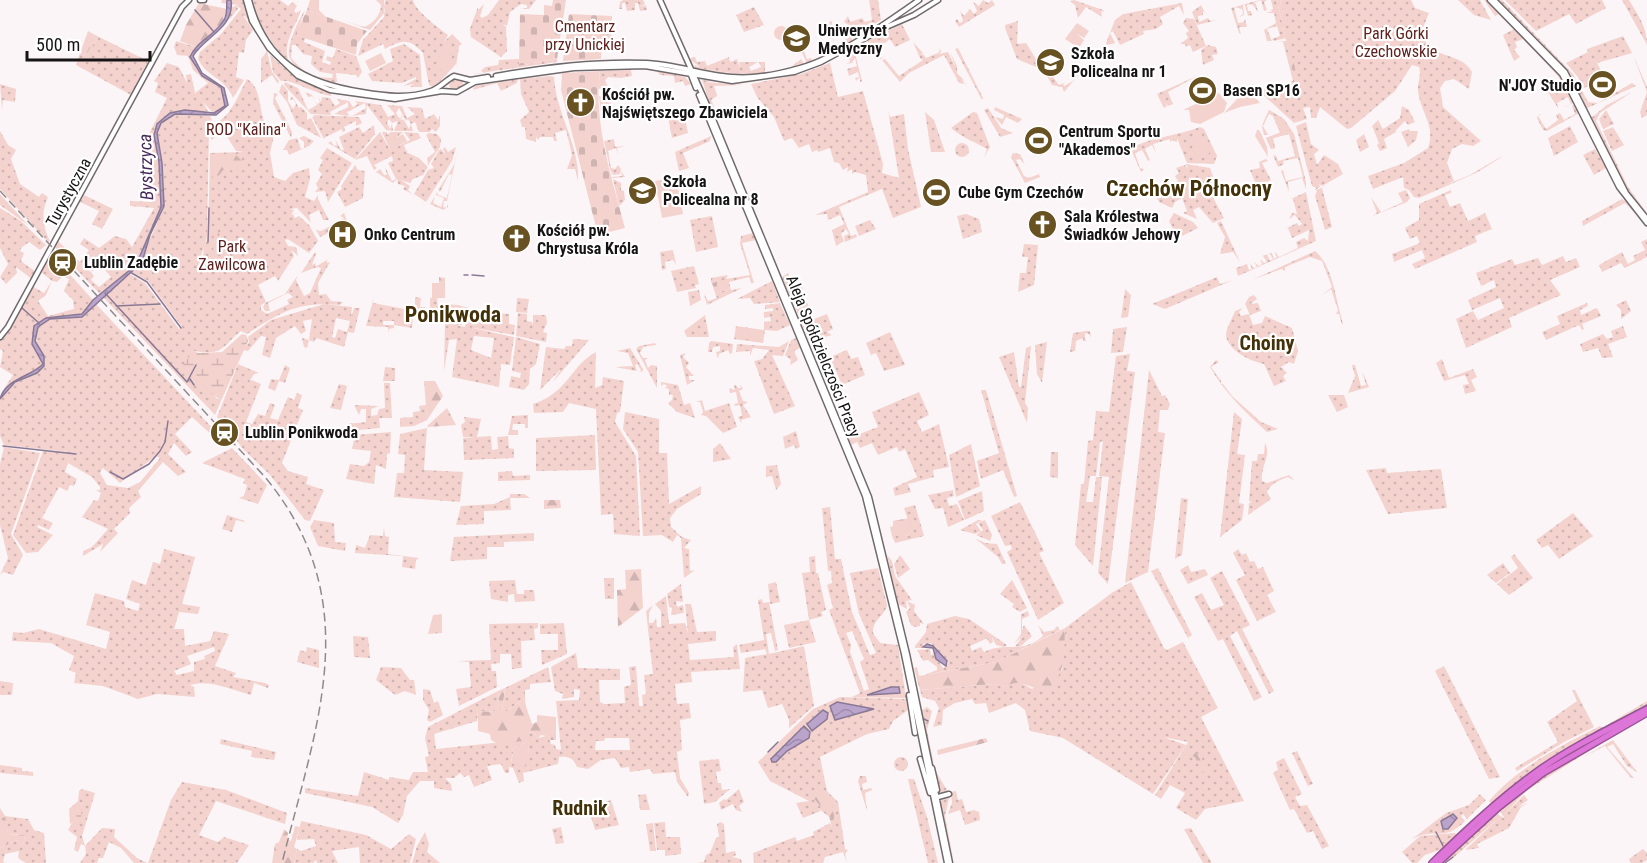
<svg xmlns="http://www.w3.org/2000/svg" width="1647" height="863" viewBox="0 0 1647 863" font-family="'Roboto Condensed',sans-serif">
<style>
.green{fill:url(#green-dots);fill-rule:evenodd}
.forest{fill:url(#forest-firs)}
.wetland{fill:url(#wetland-marsh)}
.cemetery{fill:url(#cemetery-stones)}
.pitch{fill:#f4d3cf}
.water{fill:url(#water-waves);stroke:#8a7995;stroke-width:1.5}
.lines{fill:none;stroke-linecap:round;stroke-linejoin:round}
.stream{stroke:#8a7995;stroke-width:1.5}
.secondary-casing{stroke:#706a6d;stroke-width:7}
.motorway-casing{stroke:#975494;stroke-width:8}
.secondary{stroke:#fff;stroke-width:4}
.motorway{stroke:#dd76d8;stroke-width:5}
.rail{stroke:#8f8a8c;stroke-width:1.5;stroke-dasharray:9 4.5;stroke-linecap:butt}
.labels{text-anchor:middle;stroke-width:4.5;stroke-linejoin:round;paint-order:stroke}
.park-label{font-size:16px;fill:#5f211e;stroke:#fff}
.poi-label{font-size:16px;font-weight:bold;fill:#161415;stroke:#fff;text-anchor:start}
.street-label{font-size:16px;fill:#161415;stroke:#fff}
.water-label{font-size:18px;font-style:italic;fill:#46275a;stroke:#fff}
.quarter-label{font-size:20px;font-weight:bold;fill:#433109;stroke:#fff}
.district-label{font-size:22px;font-weight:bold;fill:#433109;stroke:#fff}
</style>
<defs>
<pattern id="green-dots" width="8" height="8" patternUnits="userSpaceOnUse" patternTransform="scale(1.5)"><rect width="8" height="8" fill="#f4d3cf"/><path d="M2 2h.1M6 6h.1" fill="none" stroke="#d0b4b1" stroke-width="1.8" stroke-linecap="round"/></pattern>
<pattern id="forest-firs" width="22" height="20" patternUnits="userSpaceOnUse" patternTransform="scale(1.5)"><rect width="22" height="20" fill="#f4d3cf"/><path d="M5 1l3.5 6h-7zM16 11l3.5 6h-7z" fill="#d0b4b1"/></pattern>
<pattern id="wetland-marsh" width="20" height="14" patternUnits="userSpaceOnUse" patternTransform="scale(1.5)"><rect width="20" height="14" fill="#f4d3cf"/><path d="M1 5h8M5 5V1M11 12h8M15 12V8" fill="none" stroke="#d0b4b1"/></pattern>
<pattern id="cemetery-stones" width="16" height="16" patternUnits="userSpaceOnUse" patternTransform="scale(1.5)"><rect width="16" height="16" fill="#f4d3cf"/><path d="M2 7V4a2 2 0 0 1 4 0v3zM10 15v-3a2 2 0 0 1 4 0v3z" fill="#d0b4b1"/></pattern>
<pattern id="water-waves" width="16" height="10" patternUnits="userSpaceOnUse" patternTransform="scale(1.5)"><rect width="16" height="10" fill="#bba4cc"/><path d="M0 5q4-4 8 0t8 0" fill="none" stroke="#a08cae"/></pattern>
</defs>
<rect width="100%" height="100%" fill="#fbf5f7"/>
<path class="green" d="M 222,0 L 243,0 L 249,20 L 242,14 L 253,30 L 246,40 L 244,53 L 239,52 L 236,77 L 244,80 L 233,98 C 225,77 204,76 198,58 L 200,52 L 221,34 L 241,9 L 237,6 L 238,9 L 217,34 L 228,21 L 232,7 L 238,5 L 221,3 Z
M 253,0 L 280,0 L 288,6 L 293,2 L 297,6 L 294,11 L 296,13 L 301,10 C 296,26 280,46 290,63 C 277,51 252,18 253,0 Z
M 376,0 L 384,0 L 385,12 L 370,30 L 345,21 L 364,27 C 373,24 381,15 381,5 Z
M 385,0 L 413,0 C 415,11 440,29 448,35 L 444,42 L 452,34 L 462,44 L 459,46 L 456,67 L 456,64 L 434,88 L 429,85 L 423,53 C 410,40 405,38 385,49 L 383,44 L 358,56 L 363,40 L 384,17 Z
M 499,0 L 536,0 L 529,9 L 520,8 L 527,8 L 527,5 L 521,4 L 510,12 L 507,26 L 503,24 L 506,27 L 507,51 L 501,57 L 471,37 L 470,29 L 468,34 L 478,7 L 478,10 L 484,4 L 480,16 L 482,18 L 488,15 Z
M 623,0 L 643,0 L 645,4 L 640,7 L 646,5 L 647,10 L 640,11 L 638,3 L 635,3 L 635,10 L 627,11 L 625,3 L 622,3 L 622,9 L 619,9 L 620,2 Z
M 869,0 L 878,0 L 881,20 L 860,33 L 844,22 L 848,16 L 850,22 L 862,18 L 865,22 L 872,20 Z
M 983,0 L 988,3 L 992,0 L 995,5 L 959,27 L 955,21 L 957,19 L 960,23 L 963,21 L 960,11 L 964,16 L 970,9 L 974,14 L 977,11 L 973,2 L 979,6 Z
M 1074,0 L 1103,10 L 1104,12 L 1085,5 L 1101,11 L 1102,17 L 1086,7 L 1078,18 L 1075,5 L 1070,1 Z
M 1260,0 L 1267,0 L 1264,2 L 1267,10 L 1264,11 L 1261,0 L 1254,3 L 1256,4 L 1258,12 L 1252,4 L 1247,5 L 1248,11 L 1251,11 L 1252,15 L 1248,16 L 1245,5 L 1243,5 L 1244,15 L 1239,17 L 1243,14 L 1242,9 L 1234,7 L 1238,23 L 1244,22 L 1245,19 L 1247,27 L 1239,27 L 1241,34 L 1239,33 L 1231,8 Z
M 1271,0 L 1277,0 L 1297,88 L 1280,0 L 1411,0 L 1415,8 L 1429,13 L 1422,30 C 1425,61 1461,50 1472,72 L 1469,89 L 1454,79 L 1445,81 L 1440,88 L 1443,107 L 1481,141 L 1473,146 L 1462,144 L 1452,149 L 1447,163 L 1454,181 L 1443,186 L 1470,175 L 1502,156 L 1500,158 L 1476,173 L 1419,198 L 1414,197 L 1409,190 L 1404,188 L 1403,177 L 1373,189 L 1368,176 L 1404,163 L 1428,148 C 1436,125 1420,112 1418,91 C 1417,82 1422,76 1419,67 L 1412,65 L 1395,91 L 1351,128 L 1347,129 L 1320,107 L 1316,118 L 1311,118 L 1310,107 L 1303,108 L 1307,119 L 1294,123 L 1259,91 L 1293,81 L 1283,42 L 1277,42 L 1286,41 L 1286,38 L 1274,41 L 1272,39 L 1280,36 L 1277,26 L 1267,29 L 1272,41 L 1267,41 L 1264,30 L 1276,23 L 1274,13 L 1266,13 L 1273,11 L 1270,10 L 1273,9 Z
M 1458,0 L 1480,0 L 1491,20 L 1474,15 Z
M 1484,0 L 1502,0 L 1573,74 L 1588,102 L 1598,103 L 1632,83 L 1636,86 L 1585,109 L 1582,98 L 1560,64 L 1496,1 L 1492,7 L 1494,6 C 1524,35 1560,63 1575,102 L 1565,107 L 1564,107 L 1571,104 L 1568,97 L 1557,103 L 1558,108 L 1546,89 L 1561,81 L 1558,76 L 1523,39 L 1515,42 L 1517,47 L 1514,50 L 1520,57 L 1514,61 L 1503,35 L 1514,29 L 1499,14 L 1495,16 Z
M 1505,0 L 1602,0 L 1606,8 L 1576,24 L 1569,14 L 1536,31 Z
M 1622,0 L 1629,0 C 1638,15 1647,27 1647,45 Z
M 1182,3 L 1184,15 L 1179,6 L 1160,17 L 1163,24 L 1156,29 L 1143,31 L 1144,34 L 1120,45 L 1113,31 L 1110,33 L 1115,43 L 1107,45 L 1106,43 L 1115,20 L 1123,14 Z
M 1201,5 L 1206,15 L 1203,11 L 1203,15 L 1198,16 L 1199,22 L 1208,18 L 1210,21 L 1218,20 L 1197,25 L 1192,12 Z
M 754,7 L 764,25 L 744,32 L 736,15 Z
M 305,10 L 296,35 L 305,38 L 304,42 L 325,51 L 322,62 L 330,65 L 331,62 L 326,60 L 327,56 L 333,58 L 336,49 L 356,56 L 362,72 L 358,78 L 356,75 L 336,73 L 337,82 L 334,83 L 316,77 L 332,78 L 333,74 L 320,72 L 311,64 L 312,56 L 303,54 L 296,45 L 292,45 L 291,58 L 306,73 C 301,69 290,63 289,56 C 287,44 299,19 305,10 Z
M 562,17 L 557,62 L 472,74 L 484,73 L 481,71 L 485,67 L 498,65 L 499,60 L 519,59 L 519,66 L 557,58 Z
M 1186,18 L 1194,19 L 1206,46 L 1193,52 L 1190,45 L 1186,47 L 1185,44 L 1180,44 L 1188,38 L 1186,33 L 1189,31 L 1183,23 Z
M 832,21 L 834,46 L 850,37 L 839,23 L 852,34 L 852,41 L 806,65 L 790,68 L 801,59 L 804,64 L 807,63 L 797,43 L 800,41 L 807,59 L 811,58 L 812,61 L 835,49 L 829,22 Z
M 1018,21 L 1017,44 L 1026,43 L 1039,64 L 1036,67 L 1017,59 L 1005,28 L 1005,25 Z
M 902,24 L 910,40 L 895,47 L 890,39 L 881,46 L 878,43 L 874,45 L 881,58 L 884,56 L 881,59 L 879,59 L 867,41 Z
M 1623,36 L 1632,53 L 1597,63 L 1605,78 L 1582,89 L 1578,77 L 1566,63 L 1588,52 L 1587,49 Z
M 99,37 L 148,61 L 131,95 L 76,65 L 80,53 L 84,56 Z
M 176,41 L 196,47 L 193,50 C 192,76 204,74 221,87 L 225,106 L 213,113 L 203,102 L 208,111 L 205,112 L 178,111 L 170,113 L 159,122 L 154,135 L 159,162 L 161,207 L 136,265 L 100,294 L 55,247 L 58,241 L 80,262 L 89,250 L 80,244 L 84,238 L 99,248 L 115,236 L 126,239 L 132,247 L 154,208 L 130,206 L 130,201 L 152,202 L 154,194 L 152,182 L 144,183 L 143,177 L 152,175 L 148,152 L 150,132 L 167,98 L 155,92 L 158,83 L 154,81 L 167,63 L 179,67 L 187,83 L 186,75 L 191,74 L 195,93 L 208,83 L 193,70 L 188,56 L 177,55 L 174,47 ZM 104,262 L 105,270 L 111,277 L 99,287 L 91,280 L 94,276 L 89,270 L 93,271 Z
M 913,42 L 923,53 L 920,55 L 923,54 L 926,58 L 940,52 L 939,46 L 941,52 L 939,54 L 948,52 L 956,68 L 950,52 L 957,66 L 957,73 L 963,79 L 969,91 L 962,78 L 964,84 L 959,83 L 944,55 L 909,73 L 900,82 L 882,60 L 885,59 L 899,76 L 923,60 L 920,58 Z
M 404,44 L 420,55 L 422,87 L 410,87 L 414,84 L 403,86 L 416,79 L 416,77 L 402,83 L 372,81 L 368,74 L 393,61 L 390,49 Z
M 1208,45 L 1216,47 L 1218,54 L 1212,55 L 1214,60 L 1203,65 L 1201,50 Z
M 958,48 L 983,98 L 982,100 L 955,49 Z
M 854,49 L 862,81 L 860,82 L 860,77 L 856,81 L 855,78 L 859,77 L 858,72 L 849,76 L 847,69 L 857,66 L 855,58 L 852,63 L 846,64 L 850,62 L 849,58 L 843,56 Z
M 267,51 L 272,72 L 279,81 L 278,84 L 272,75 L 261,83 L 261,59 Z
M 270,55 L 297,79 L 331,93 L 331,96 C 315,94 291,79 281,81 L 273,72 Z
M 1633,55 L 1647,87 L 1647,115 L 1642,118 L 1640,112 L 1647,92 Z
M 695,57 L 697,62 L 705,61 L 707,66 L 729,57 L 730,62 L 737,59 L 740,69 L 739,62 L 758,62 L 749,67 L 751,71 L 761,67 L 759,62 L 765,62 L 765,72 L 776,71 C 761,76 727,81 716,71 L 737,75 L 755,73 L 738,74 L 695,68 L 694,65 L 700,67 L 689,59 Z
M 830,63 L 838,97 L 863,91 L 883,164 L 882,173 L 899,178 L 888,110 L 890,117 L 904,114 L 908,149 L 921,207 L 893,218 L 882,189 L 839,207 L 851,236 L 856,234 L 857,237 L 845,242 L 844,236 L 849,234 L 846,229 L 841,234 L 844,241 L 836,246 L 832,230 L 844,224 L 840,215 L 828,220 L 827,214 L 815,215 L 868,192 L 866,175 L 855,172 L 852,174 L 852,169 L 847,172 L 848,167 L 843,170 L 839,163 L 834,162 L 830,148 L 818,152 L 817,150 L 812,152 L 809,144 L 799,148 L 792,138 L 784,141 L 774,117 L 757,97 L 751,84 L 801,74 Z
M 631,70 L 632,76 L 621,78 L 608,77 L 605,80 L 608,87 L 598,89 L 600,71 Z
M 656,70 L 685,77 L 691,84 L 685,86 L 683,81 L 675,83 L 674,76 L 660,75 Z
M 1079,72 L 1081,72 L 1064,92 L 1062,87 L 1052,85 L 1047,76 L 1050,73 L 1059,85 L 1066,82 L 1063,84 L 1064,86 L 1073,81 Z
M 1199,75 L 1168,92 L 1173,104 L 1168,106 L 1165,102 L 1167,106 L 1164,108 L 1157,94 Z
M 551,76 L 554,77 C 556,114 580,145 578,181 L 575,169 L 567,169 L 572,155 L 566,130 L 555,133 L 557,141 L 554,141 L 553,137 L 540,137 L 538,140 L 536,137 L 536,142 L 526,139 L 525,127 L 522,127 L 520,120 L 529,112 L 521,94 L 520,79 Z
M449 84a7 7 0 1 1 14 0a7 7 0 1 1-14 0Z
M 247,79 C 266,90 255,122 274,135 L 270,153 L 274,177 L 285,181 L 293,173 L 309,168 L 310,179 L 305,197 L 314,201 L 318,195 L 318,199 L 329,220 L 323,220 L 319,210 L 309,215 L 311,223 L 297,208 L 290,209 L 294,210 L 291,215 L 296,213 L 293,215 L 295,218 L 299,216 L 309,225 L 318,241 L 309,253 L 288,239 L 285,240 L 288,246 L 296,247 L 298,256 L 291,250 L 294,256 L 278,281 L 275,276 L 258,285 L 266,302 L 261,305 L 261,310 L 267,314 L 289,304 L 287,300 L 293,297 L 288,293 L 268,303 L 270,311 L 265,311 L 263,307 L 265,303 L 285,294 L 298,275 L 296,280 L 304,296 L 310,293 L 321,268 L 317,267 L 301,273 L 315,252 L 316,254 L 312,265 L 316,263 L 315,267 L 327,260 L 327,263 L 330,262 L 318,283 L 319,295 L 326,294 L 331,301 L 343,302 L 340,305 C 298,301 281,312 247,334 L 241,331 C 222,346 225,356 193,351 L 216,398 L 221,401 L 215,415 L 102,296 L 130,274 L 145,283 L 179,329 L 182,327 L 148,281 L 132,272 C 139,264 162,216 163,205 C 165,192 163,176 162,163 C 161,148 149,132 165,120 C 179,109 194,116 210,116 L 212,120 L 209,126 L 207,237 L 201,256 L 203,256 L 204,246 L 208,238 L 210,153 L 244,152 L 236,151 L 224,132 L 211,140 C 212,124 219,123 228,113 C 236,103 241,90 247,79 Z
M 518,79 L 517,83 L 501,91 L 497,83 L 473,90 L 475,86 Z
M 702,80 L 712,81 L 705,82 L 744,85 L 714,86 L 717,96 L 711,100 L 717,113 L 714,116 Z
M 285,82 L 298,88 L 308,110 L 317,105 L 313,96 L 308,97 L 305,92 L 312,95 L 317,104 L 320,102 L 318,96 L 321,102 L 322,97 L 330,98 L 335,106 L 340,103 L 337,99 L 349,101 L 353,107 L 358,104 L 355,101 L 381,105 L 388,117 L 395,114 L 387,105 L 402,106 L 407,118 L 415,114 L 407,107 L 422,108 L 425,119 L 434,114 L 438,120 L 440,115 L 440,126 L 436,132 L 432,129 L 430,132 L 419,132 L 415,122 L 411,124 L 408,119 L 406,121 L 399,108 L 396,113 L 399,118 L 402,117 L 401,114 L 403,117 L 400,119 L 404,120 L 409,129 L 411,124 L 413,131 L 394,131 L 398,121 L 392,123 L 389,119 L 387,123 L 390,129 L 392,124 L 393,131 L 386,130 L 367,105 L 366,114 L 352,116 L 366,108 L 365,103 L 347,112 L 349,116 L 334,114 L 348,107 L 348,102 L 330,112 L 331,115 L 311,114 L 284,85 Z
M 0,84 L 16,89 L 15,102 L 3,100 L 2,110 Z
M 282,84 L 288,91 L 288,101 L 293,109 L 296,104 L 293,99 L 290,100 L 292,96 L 299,108 L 301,107 L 307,113 L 307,120 L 311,118 L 321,138 L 297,125 L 287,102 L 279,92 Z
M 1632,92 L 1600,113 L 1596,121 L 1628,187 L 1647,213 L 1647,217 L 1631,200 L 1591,118 L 1607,105 Z
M 274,93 L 278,94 L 275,98 L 292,132 L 291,138 L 273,103 Z
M 609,95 L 612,109 L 601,112 L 599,96 Z
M 1575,104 L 1579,113 L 1547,131 L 1543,130 L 1537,118 C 1538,116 1538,115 1541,114 L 1542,114 L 1538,116 L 1546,129 L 1558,120 L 1556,115 L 1560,113 L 1564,120 L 1575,114 L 1572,106 Z
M 1402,106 L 1409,110 L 1415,122 L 1408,125 L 1405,121 L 1396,130 L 1396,132 L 1384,139 L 1387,148 L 1380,151 L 1377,145 L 1379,143 L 1372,126 L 1378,120 L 1383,129 L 1400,118 Z
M 988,108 L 1001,128 L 1013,133 L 1000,137 L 984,110 Z
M 678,110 L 681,118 L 685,118 L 688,133 L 672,138 L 667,112 Z
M 1269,110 L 1284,119 L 1294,134 L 1306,182 L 1306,189 L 1302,178 L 1288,182 L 1289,192 L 1281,171 L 1283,170 L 1286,181 L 1303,177 L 1298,158 L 1283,161 L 1284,164 L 1278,167 L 1273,155 L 1276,156 L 1274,150 L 1278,161 L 1295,156 L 1289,134 L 1273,138 L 1275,148 L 1271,149 L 1266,138 L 1280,133 L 1273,116 L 1269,114 L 1263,126 L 1268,135 L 1264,135 L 1262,127 Z
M 1606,110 L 1614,124 L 1603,129 L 1599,119 Z
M 925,112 L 934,120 L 945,152 L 931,152 Z
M 973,112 L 977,113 L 990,147 L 984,157 L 987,149 C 977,143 961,137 951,128 Z
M 312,115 L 359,117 L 362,123 L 356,126 L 356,121 L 344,127 L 345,131 L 342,132 L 342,129 L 324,138 L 325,141 L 312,117 L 315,116 Z
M 1306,122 L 1311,144 L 1319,150 L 1314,154 L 1317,165 L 1324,155 L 1338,164 L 1343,174 L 1322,186 L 1319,184 L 1320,187 L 1315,190 L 1316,188 L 1312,186 L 1296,126 Z
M 374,125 L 375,134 L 355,159 L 328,143 L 331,141 L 334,146 L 337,145 L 335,139 L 341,150 L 344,150 L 339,137 L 359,127 L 363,133 Z
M 1570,126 L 1578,142 L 1554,156 L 1548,138 Z
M 1200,127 L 1204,129 L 1217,156 L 1214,164 L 1187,163 L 1177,138 L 1177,142 L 1172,140 L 1170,142 L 1170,139 L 1153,144 L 1156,153 L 1152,145 L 1145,149 L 1150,160 L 1148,161 L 1142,150 L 1135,153 L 1140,168 L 1144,169 L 1141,172 L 1132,152 L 1135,146 C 1157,136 1177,136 1200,127 Z
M 1613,127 L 1624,145 L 1612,151 L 1603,131 Z
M 1409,129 L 1410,131 L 1418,131 L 1416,140 L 1408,147 L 1401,132 Z
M 0,131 L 8,145 L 16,150 L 11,159 L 20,184 L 39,197 L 42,193 L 48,197 C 41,212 42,226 50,241 L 48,242 L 0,189 Z
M 382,132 L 387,132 L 387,135 L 391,132 L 403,132 L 396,138 L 388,137 L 394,148 L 410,140 L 404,132 L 418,133 L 421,138 L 404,145 L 406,151 L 410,150 L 406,152 L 419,158 L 428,167 L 423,175 L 413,179 L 410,183 L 401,180 L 410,186 L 408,190 L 412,194 L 403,189 L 405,186 L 398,184 L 397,179 L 393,183 L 376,172 L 380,169 L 384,175 L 387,175 L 385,167 L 392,181 L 396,179 L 388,163 L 393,161 L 392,156 L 374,165 L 377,168 L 374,170 L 367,156 L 355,160 L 380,132 L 391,151 Z
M 429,133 L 437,134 L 441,139 L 440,147 L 428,165 L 427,158 L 435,152 L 426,135 Z
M 1364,134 L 1369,147 L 1360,152 L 1356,140 Z
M 304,136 L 314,141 L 309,146 L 289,155 L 287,150 L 283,150 L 289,140 L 297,138 L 301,149 L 304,148 L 304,142 L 299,138 Z
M 711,136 L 710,141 L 683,153 L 689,168 L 679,171 L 675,152 Z
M 1592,137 L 1623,196 L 1647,226 L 1625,203 L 1583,226 L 1582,221 L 1622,199 L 1625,201 Z
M 614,139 L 615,147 L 626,146 L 617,148 L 618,155 L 616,148 L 608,151 L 611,168 L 615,169 L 618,165 L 621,169 L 620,174 L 613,175 L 611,170 L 612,177 L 622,176 L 621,171 L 625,177 L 612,178 L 604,141 Z
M955 150a7 7 0 1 1 14 0a7 7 0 1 1-14 0Z
M 445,147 L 448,152 L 456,147 L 452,161 L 426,202 L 414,194 L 428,170 L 434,168 L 431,164 L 439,150 L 441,149 L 446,155 L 443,149 Z
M 458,147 L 447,201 L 444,201 L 443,207 L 447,208 L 448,203 L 448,207 L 443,210 L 430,204 L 435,196 L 433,203 L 441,207 L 444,198 L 436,195 L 437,192 L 438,195 L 447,198 L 452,175 L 449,174 L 440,192 L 438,190 L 454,165 Z
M 327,148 L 352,163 L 328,202 L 325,191 L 315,192 L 318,188 L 316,184 L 322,174 L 318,170 L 323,160 L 320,158 Z
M 1595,149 L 1606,168 L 1594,175 L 1583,155 Z
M 1013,153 L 1020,154 L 1025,165 L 1020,159 L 1016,160 L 1024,176 L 1029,178 L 1039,174 L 1040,177 L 1025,183 L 1011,157 Z
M 1266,159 L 1268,161 L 1262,163 L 1271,180 L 1257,187 L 1250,170 L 1260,168 L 1259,162 Z
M 1186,164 L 1210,168 L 1217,187 L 1209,190 L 1224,218 L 1213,223 L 1199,207 L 1193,210 L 1197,219 L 1183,213 L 1187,211 L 1182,198 L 1175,202 L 1172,208 L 1159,202 L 1155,195 L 1161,198 L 1164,187 L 1178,181 L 1175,176 L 1179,173 L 1176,168 L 1185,165 L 1188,169 Z
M 355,165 L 358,170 L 365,171 L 363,198 L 345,207 L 337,192 L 342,189 L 341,186 Z
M 613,179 L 621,183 L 621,190 L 624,191 L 625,200 L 619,206 Z
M 1329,184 L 1322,188 L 1332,227 L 1325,230 L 1315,196 L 1317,191 L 1315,191 Z
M 1406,190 L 1410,198 L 1407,202 L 1372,216 L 1377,213 L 1371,197 L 1381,212 L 1403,202 L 1398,193 Z
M 1451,190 L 1451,193 L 1445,195 L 1450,207 L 1460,203 L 1468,221 L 1485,213 L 1492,229 L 1475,236 L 1477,242 L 1415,269 L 1412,264 L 1425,258 L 1422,250 L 1394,262 L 1392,254 L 1420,243 L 1417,236 L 1410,239 L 1405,228 L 1419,220 L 1419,204 Z
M 1306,192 L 1316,241 L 1238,276 L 1236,268 L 1247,264 L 1249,270 L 1252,269 L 1250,264 L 1254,268 L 1257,267 L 1254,262 L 1259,266 L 1262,264 L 1260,259 L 1264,263 L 1267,262 L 1263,256 L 1267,254 L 1270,261 L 1273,259 L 1269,253 L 1272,253 L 1274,259 L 1277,257 L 1274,251 L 1279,257 L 1298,248 L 1296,242 L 1304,238 L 1308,241 L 1309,230 L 1292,238 L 1288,228 L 1283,230 L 1297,223 L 1299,226 L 1302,224 L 1295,215 L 1289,219 L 1292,213 L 1297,214 L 1293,199 L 1291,199 Z
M 0,194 L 28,225 L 0,205 Z
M 84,195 L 113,209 L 102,229 L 92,224 L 99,211 L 80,202 Z
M 0,208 L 21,221 L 46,245 L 40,250 L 29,242 L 21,248 L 20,251 L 24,253 L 21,261 L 36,272 L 33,280 L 16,267 L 17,273 L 6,284 L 0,277 L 8,264 L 0,248 Z
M 344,213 L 348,224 L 320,237 L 316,230 L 321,231 C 329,227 335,223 344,218 L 340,216 Z
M 1174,213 L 1193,222 L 1198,228 L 1182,236 L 1180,231 L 1175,233 L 1169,221 Z
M 966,214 L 979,219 L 982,232 L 963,239 L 957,216 Z
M 712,216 L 718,247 L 696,252 L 690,220 Z
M 870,220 L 876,229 L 859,236 L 855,226 Z
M 1221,221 L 1240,262 L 1233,252 L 1220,254 L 1225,237 L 1217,223 Z
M 753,233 L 756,240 L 742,243 L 754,283 L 751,283 L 749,277 L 729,282 L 731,290 L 742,288 L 707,305 L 704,294 L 708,301 L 717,298 L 715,293 L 730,289 L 727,280 L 711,283 L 711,278 L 728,275 L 726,279 L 750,275 L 740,244 L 741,236 Z
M 1647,239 L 1647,257 L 1625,268 L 1621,263 L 1602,272 L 1599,265 L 1622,252 L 1628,264 L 1635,260 L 1633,256 L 1645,250 L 1641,242 Z
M 1024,244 L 1038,245 L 1034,285 L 1018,292 L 1020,273 L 1026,273 L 1028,257 L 1022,257 Z
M 673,250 L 676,265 L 673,260 L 665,262 L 666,269 L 662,270 L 660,252 Z
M 1315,251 C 1333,265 1336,302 1343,323 L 1342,325 L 1339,314 L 1336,314 L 1338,310 L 1331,289 L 1321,296 L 1332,287 L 1322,261 L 1310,257 L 1285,267 L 1285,271 L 1281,269 L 1252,280 Z
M 51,254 L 93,300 L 82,314 L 46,318 L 34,326 L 32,344 L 43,363 L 38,371 L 16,379 L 0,395 L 13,375 L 0,367 L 3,351 L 0,349 L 0,340 L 32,286 L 44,293 L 52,281 L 41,272 ZM 63,276 L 69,279 L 64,291 L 73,300 L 74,309 L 48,316 L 38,301 L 46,295 L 52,281 L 57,282 Z
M 1563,256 L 1566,262 L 1576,258 L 1580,267 L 1550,280 L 1561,295 L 1509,318 L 1512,327 L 1466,348 L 1456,319 L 1473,311 L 1478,320 L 1504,308 L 1500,298 L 1472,310 L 1468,300 L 1496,287 L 1494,280 L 1481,286 L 1476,273 L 1512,259 L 1515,265 L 1538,258 L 1542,265 Z
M 694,266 L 699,284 L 695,285 L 696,288 L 677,292 L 671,271 Z
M 788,273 L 794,287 L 801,284 L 803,289 L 790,295 L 782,277 Z
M 1217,277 L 1220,284 L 1233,280 L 1165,309 L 1152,304 Z
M 772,281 L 780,302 L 754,304 L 750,298 L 737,299 Z
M 1125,289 L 1131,295 L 1128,317 L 1121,318 Z
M 699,290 L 701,300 L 690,306 L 688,292 Z
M 1254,295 L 1257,299 L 1250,304 L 1258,303 L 1261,311 L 1250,315 L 1245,304 L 1249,297 Z
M 374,297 L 373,303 L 410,310 L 415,309 L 415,297 L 421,298 L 420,307 L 425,307 L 424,318 L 413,316 L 412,328 L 394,325 L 394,321 L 383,321 L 383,325 L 394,325 L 394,328 L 389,329 L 389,334 L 388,327 L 366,326 Z
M 430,298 L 437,298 L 438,309 L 444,309 L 445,304 L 458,305 L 457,325 L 465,327 L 466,316 L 487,320 L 487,312 L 509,314 L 509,324 L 515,325 L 514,335 L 468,327 L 514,337 L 510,365 L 501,364 L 499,387 L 452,377 L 457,339 L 449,340 L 444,371 L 445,323 L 454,324 L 436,320 L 430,321 ZM 474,336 L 494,338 L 491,358 L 471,350 Z
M 517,298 L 529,299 L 527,313 L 516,312 Z
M 1626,300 L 1631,311 L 1621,319 L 1621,310 L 1616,305 Z
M 95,303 L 218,434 L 226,448 L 192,417 L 175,434 L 192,452 L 186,456 L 174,443 L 168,454 L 186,472 L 178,476 L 163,462 L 138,491 L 141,497 L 129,508 L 130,513 L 114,529 L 118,533 L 100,552 L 103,544 L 83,556 L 83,551 L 92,547 L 108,529 L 82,517 L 94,500 L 98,501 L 101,493 L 96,490 L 100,490 L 100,487 L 92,477 L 68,463 L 65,472 L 77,479 L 74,486 L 70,485 L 67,491 L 59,487 L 42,518 L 53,523 L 49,530 L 38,525 L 37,527 L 53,535 L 38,552 L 26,553 L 13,535 L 43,451 L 68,452 L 4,445 L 0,436 L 0,399 L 16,382 L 33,375 L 44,366 C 46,351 19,327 50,319 C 73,314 78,324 95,303 ZM 156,456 L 160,458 L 140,482 L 128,488 L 107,485 L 100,473 L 103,468 L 120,483 Z
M 780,303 L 790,325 L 777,331 L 765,330 L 763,343 L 734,339 L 736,326 L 764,330 L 764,322 L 771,321 L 770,317 L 764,318 L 764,312 L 773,311 L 773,308 L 765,309 L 765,305 Z
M 807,303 L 814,319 L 827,314 L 833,329 L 827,332 L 832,335 L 821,338 L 818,328 L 806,334 L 819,356 L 828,354 L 816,359 L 795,307 Z
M 1587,303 L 1588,306 L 1580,310 L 1581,315 L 1597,308 L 1601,316 L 1582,324 L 1584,329 L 1582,330 L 1579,325 L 1546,340 L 1542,332 L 1560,324 L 1557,316 Z
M 324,304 L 352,307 L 351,317 L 354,308 L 360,308 L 354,333 L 348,332 L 344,347 L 316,338 L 314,342 L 309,340 L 307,348 L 304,347 L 302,338 L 309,340 L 312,319 L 303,321 L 306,331 L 301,334 L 295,326 L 276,338 L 270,358 L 262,355 L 266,337 L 261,336 L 248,351 L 243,350 L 249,342 L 248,337 L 271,320 ZM 336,318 L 350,321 L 347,332 L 338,329 L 335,338 L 332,337 Z
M 1243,308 L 1239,312 L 1241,316 L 1249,314 L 1253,325 L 1262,323 L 1265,316 L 1292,328 L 1298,351 L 1294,364 L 1289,362 L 1281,367 L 1287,373 L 1283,376 L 1286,381 L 1274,386 L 1264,364 C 1252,362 1227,350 1226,335 C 1226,328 1233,317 1235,311 Z
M 518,313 L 527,314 L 527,321 L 532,322 L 533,325 L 533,315 L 546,315 L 547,323 L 543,332 L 547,333 L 546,342 L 516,336 Z
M 705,315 L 709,337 L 687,337 L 684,331 Z
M 1623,326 L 1627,337 L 1608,344 L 1613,357 L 1602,358 L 1598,348 L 1583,352 L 1580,344 L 1603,334 L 1607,339 L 1613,337 L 1611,331 Z
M 1127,327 L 1123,352 L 1111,353 L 1113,329 Z
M 1086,331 L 1090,331 L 1091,338 L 1089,334 L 1085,333 L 1085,340 L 1087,341 L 1083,341 L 1083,338 L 1076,341 L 1075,351 L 1070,352 L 1073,333 Z
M 890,332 L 905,365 L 884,371 L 876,353 L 871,355 L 866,343 Z
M 516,337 L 540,344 L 536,364 L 530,369 L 529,384 L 524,390 L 509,387 L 511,376 L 520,378 L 521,373 L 512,371 Z
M 796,338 L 800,348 L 794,351 L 798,360 L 790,365 L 791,360 L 785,355 L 791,340 Z
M 573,339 L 589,340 L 552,383 L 561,369 L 540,390 L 546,347 L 564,349 L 566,346 L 572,346 Z
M 711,341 L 733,344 L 732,353 L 730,354 L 728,350 L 719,354 L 718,358 L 716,352 L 720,351 L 720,346 L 713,347 L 712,352 L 708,352 L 709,343 Z
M 789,341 L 783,356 L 772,355 L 795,406 L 774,414 L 754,361 L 762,359 L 769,350 L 753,348 L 750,356 L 750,351 L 736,352 L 737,344 L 779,347 Z
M 1047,342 L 1042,383 L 1037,374 L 1035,345 Z
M 655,343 L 656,345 L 643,347 L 640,353 L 643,358 L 648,358 L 645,360 L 648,368 L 651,365 L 657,366 L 657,388 L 636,349 L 639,346 Z
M 1031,346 L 1025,403 L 1028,408 L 1027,423 L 999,357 L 1014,352 L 1019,387 L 1021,387 L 1026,348 Z
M 630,348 L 643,369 L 643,371 L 639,372 L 641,370 L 637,364 L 635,365 L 637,371 L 615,367 L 633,366 L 628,353 L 617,351 Z
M 847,350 L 851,359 L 858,357 L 865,375 L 842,385 L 830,357 Z
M 596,352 L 595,388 L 602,385 L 603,377 L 624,381 L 620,412 L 617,413 L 615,422 L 636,456 L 640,536 L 614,534 L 613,514 L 601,515 L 596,409 L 569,403 L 563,412 L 534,413 L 533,404 C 568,393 571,365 596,352 Z
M 686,353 L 683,357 L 689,363 L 686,367 L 694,376 L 689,376 L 689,380 L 695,380 L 687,385 L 680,355 Z
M 1130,354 L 1127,371 L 1135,372 L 1108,584 L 1098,573 L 1109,477 L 1099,476 L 1103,441 L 1100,442 L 1096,476 L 1090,476 L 1086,502 L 1093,502 L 1096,477 L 1102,477 L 1093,566 L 1075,545 L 1081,484 L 1084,484 L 1088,441 L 1093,440 L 1096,411 L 1109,412 L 1116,356 Z
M 1442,359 L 1449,378 L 1473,369 L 1477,377 L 1471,380 L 1476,391 L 1465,394 L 1463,385 L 1469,384 L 1465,375 L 1444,381 L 1436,363 Z
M 1216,360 L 1219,362 L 1211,367 L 1221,381 L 1221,385 L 1223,384 L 1232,396 L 1261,422 L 1278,429 L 1267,432 C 1245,412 1225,393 1210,367 Z
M 238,364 L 259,373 L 254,374 L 249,382 L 252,380 L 261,384 L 246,422 L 252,424 L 258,414 L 265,416 L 270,403 L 275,405 L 270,418 L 278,420 L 288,397 L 294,400 L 297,393 L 302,395 L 298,408 L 303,410 L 282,463 L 288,471 L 308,477 L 306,484 L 324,490 L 310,521 L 305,520 L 270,475 L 244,450 L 217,417 Z
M 285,365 L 290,368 L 285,383 L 279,381 L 275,391 L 268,388 L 271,379 L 279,380 Z
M 1355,365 L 1361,386 L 1366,385 L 1362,371 L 1369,387 L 1348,393 L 1355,376 L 1352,365 Z
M 385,367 L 395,368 L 395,381 L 383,381 Z
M 1149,370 L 1162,396 L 1165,395 L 1170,404 L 1168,410 L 1160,410 L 1158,432 L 1165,433 L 1148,572 L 1125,583 Z
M 661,382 L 678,385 L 684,405 L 690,403 L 695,418 L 677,412 L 668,403 L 672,400 L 673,395 L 669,395 L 669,389 L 665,388 L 667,386 L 664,384 L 661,386 Z
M 384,383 L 390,383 L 392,418 L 379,418 L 380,428 L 348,431 L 347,424 L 366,422 L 366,409 L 361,409 L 359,415 L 354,405 L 379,406 L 371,409 L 371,416 L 377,415 L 379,409 L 385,408 Z
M 339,384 L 347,386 L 341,410 L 330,408 Z
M 740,384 L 743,389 L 739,391 L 743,401 L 748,402 L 743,405 L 753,420 L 751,417 L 741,420 L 742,424 L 738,417 L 742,416 L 740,405 L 735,406 L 734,404 L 738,403 L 736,392 L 730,393 L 729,388 L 735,390 L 734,385 L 736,385 L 738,388 L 741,388 Z
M 981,390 L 986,390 L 1017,496 L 1014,497 L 1003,470 L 981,479 L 977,461 L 999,453 Z
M 919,392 L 929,415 L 917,421 L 922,432 L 939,424 L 949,467 L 933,470 L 934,477 L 908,484 L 911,492 L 895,496 L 893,488 L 917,477 L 905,449 L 899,452 L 897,447 L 878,455 L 872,443 L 860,448 L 857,442 L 851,445 L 849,438 L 878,427 L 872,412 Z
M 1328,395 L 1344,395 L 1348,407 L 1337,412 Z
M 702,400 L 705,411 L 729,403 L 737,427 L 723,433 L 706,416 L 701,415 L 703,412 L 700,402 L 696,402 Z
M 426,405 L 427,420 L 414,426 L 400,427 L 400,418 L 413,417 L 413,412 L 420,411 L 419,406 Z
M 625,412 L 659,419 L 659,453 L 667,453 L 669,504 L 701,486 L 701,494 L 677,509 L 670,518 L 671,527 L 682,537 L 691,540 L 684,548 L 689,549 L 690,571 L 695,570 L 684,578 L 681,538 L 677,535 L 673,542 L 662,535 L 643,536 L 638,452 L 623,429 Z
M 1234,412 L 1242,419 L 1237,454 L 1245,455 L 1239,503 L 1244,504 L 1242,520 L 1220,537 Z
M 528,415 L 528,428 L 525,428 L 525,424 L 513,424 L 512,430 L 518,430 L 518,435 L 508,435 L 512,416 Z
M 464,417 L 481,419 L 477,437 L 491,436 L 492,450 L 498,449 L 497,437 L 508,436 L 509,448 L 514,449 L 514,458 L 464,460 L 463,438 L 475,437 L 463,437 L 461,425 L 465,422 Z
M 427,428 L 424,470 L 463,472 L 460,502 L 394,497 L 397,473 L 404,473 L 405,455 L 398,454 L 400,434 Z
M 796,431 L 800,447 L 796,449 L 794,445 L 785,449 L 783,437 Z
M 391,432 L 390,453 L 387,454 L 386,469 L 376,465 L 374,484 L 346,479 L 350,464 L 364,466 L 369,462 L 371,451 L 352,449 L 355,435 Z
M 595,435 L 596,470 L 536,471 L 536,438 Z
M 720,443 L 731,459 L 713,462 L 713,449 Z
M 1265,443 C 1272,455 1260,467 1262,481 L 1267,483 L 1289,475 L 1295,481 L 1288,477 C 1280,480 1271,483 1267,492 L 1271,499 L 1254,511 L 1253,509 L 1253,512 L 1248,515 L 1249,503 L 1252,502 L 1249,501 L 1252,461 L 1257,461 L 1258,454 L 1264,454 Z
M 971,444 L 980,486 L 956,497 L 949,455 Z
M 4,447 L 40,453 L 11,534 L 23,555 L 13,575 L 3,572 L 0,575 L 8,558 L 0,525 L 0,464 Z
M 232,448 L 267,485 L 258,504 L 239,498 L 244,496 L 247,485 L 243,483 L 245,479 L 202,463 Z
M 1051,452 L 1058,452 L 1058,478 L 1050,477 Z
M 777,465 L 781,484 L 776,490 L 772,476 L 766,477 L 766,466 Z
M 1386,468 L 1387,473 L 1441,469 L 1447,508 L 1388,514 L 1366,470 Z
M 512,471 L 513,476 L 530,475 L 530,480 L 498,481 L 498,472 Z
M 953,490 L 954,496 L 947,498 L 949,506 L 957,504 L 964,520 L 948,527 L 943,508 L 935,509 L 928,495 Z
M 982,491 L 984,511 L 965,520 L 958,501 Z
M 510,494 L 524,494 L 530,498 L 510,498 L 511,510 L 484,511 L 484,524 L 456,525 L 461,506 L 494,504 L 510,497 Z
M 1181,498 L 1188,499 L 1182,555 L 1175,559 Z
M 1020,502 L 1044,551 L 1039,553 L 1064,603 L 1038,620 L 1007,552 L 1012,549 L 1011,545 L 1005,546 L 991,516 Z
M 915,505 L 924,536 L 895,543 L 892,536 L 905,536 L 912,532 L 904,508 Z
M 830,507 L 835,559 L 841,559 L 852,612 L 870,655 L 876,653 L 859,614 L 850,573 L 878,568 L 887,605 C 885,616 872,620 873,633 L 880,643 L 898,645 L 906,698 L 852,697 L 860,693 L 829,610 L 833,608 L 827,585 L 832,583 L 831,571 L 828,571 L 822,508 ZM 852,631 L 864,659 L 860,662 L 869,689 L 864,691 L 850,652 L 851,645 L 846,633 Z
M 1573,513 L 1593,536 L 1559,559 L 1548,545 L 1542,548 L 1536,540 Z
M 227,515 L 245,521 L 244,522 L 236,520 L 232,532 L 222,529 Z
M 314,520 L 334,523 L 335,542 L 346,543 L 345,551 L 318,546 L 310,527 Z
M 978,520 L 982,520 L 976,524 L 981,531 L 975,534 L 960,530 Z
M 985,520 L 992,535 L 990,541 L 976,535 L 983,530 L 978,523 Z
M 384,528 L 385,536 L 389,537 L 388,554 L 419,558 L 416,560 L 415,569 L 402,567 L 403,556 L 355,553 L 356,545 L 365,548 L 370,535 L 383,536 Z
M 534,533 L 534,541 L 504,542 L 504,547 L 487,547 L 487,559 L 450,561 L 454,537 Z
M 975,538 L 985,543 L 997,544 L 1006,564 L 1002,564 L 998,557 Z
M 164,549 L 195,557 L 182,604 L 200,607 L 198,614 L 179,612 L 174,629 L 184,629 L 185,646 L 210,641 L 214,631 L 229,634 L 215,666 L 236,673 L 233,677 L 265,683 L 269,685 L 268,688 L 254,683 L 251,695 C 232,690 210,679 190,685 L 194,687 L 195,697 L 157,694 L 138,699 L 103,686 L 74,683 L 76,673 L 69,670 L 74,656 L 51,643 L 12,641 L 13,632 L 23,633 L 39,629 L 106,649 L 110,632 L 86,625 L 95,593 L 124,601 L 125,607 L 138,611 L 140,604 L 126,599 L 132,580 L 146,585 L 153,562 L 160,564 ZM 214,647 L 215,651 L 204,656 L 205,659 L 194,662 L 194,671 L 177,675 L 174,671 L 191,664 L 187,656 Z
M 1238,549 L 1242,555 L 1246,553 L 1250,562 L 1254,561 L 1258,569 L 1263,567 L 1274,591 L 1267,595 L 1276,612 L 1257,621 L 1236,580 L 1245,575 L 1233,553 Z
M 1514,554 L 1533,578 L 1509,595 L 1497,584 L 1518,568 L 1511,557 Z
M 887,555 L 892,561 L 895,576 L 912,600 L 906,601 L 907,609 L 898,604 Z
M 900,555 L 910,569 L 898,578 L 894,564 Z
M 815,556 L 816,573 L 818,573 L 826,610 L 821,612 L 823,616 L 809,620 L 816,642 L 789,648 L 784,625 L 809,620 L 802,573 L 810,572 L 809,557 Z
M 1503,563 L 1510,573 L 1496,583 L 1487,575 Z
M 1188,565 L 1191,572 L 1205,569 L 1208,575 L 1188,584 L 1180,570 Z
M 1158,568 L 1192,635 L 1188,638 L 1151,571 Z
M 1222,571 L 1250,625 L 1242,629 L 1274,691 L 1269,694 L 1237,631 L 1230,636 L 1262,697 L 1254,701 L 1223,639 L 1218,641 L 1194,597 L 1202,593 L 1211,610 L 1224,605 L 1210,578 Z
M 604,578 L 614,578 L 614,599 L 605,599 Z
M 515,580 L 517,594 L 524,594 L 524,590 L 534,590 L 535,601 L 515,602 L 514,594 L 508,595 L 508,602 L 491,599 L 489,581 Z
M 1012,580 L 1027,608 L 1020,612 L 1012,607 L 1014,604 L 1000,594 Z
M 776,582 L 780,602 L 770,604 L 768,584 Z
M 1131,582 L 1164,648 L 1167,650 L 1183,642 L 1218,708 L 1201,717 L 1244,801 L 1205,809 L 1196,820 L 1176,808 L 1185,793 L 1170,785 L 1161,799 L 1155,795 L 1188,742 L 1163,737 L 1186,745 L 1153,794 L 1063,738 L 1030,731 L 1025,710 L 1016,703 L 989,713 L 986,703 L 975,704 L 972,699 L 955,703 L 943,710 L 942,725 L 933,727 L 939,708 L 935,701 L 922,697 L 920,690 L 993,684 L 1005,687 C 1015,679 1022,683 1032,689 L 1062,670 L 1065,628 L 1113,592 Z
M 681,584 L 683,602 L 676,601 L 677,607 L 683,605 L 684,613 L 671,615 L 672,608 L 669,607 L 667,594 Z
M 666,596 L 669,624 L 685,623 L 688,633 L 685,604 L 691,604 L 697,632 L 716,631 L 716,641 L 688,644 L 690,660 L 734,657 L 733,647 L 737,644 L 740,669 L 691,672 L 692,682 L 675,684 L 677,704 L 689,703 L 691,718 L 680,720 L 682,750 L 677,752 L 680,778 L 689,793 L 688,797 L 677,782 L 675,772 L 653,774 L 650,769 L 630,772 L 629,767 L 621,768 L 615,758 L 601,760 L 588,769 L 577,767 C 573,758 569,756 559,757 L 558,764 L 523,773 L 524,781 L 519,783 L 513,768 L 509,767 L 509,773 L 505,773 L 501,764 L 487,766 L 492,780 L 474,787 L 469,775 L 464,777 L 460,773 L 454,778 L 445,778 L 451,784 L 452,791 L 434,788 L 434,781 L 420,781 L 407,796 L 403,815 L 398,823 L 372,807 L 305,793 L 305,788 L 358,796 L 364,772 L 389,780 L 389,777 L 409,780 L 413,772 L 428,772 L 425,757 L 429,756 L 425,738 L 428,727 L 498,691 L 499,704 L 494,712 L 478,711 L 477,721 L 434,734 L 436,749 L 523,740 L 524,746 L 514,747 L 511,762 L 529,754 L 526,733 L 533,732 L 538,738 L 546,736 L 547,732 L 551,744 L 555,745 L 556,749 L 561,750 L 556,701 L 579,700 L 580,690 L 574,689 L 574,697 L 562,699 L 563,694 L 555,691 L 551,667 L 576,653 L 578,668 L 620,669 L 620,680 L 599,680 L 600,702 L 604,704 L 625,703 L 624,687 L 631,685 L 629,667 L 636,666 L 639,706 L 643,706 L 642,695 L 646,694 L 644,675 L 653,674 L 646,611 L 653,605 L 649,613 L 649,623 L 653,623 L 656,618 L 657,627 L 661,627 L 661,611 L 655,604 ZM 605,738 L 629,738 L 630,750 L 595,750 L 596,741 L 604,741 Z
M 762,599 L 763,603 L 769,602 L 778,650 L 775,651 L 771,633 L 766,634 L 769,654 L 804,646 L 814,706 L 789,728 L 789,720 L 782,704 L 768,708 L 762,690 L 743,692 L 745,658 L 767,654 L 765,649 L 741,653 L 739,645 L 764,640 L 758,600 Z
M 907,601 L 915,605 L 914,611 L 924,624 L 920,623 L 920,626 L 915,627 L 911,625 L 906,612 L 910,608 Z
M 1028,611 L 1029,616 L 1022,619 L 1022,630 L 1024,625 L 1032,636 L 1021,646 L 1015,647 L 1023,635 L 1014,644 L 1021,634 L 1021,614 Z
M 955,616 L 969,619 L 1007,645 L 1004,647 L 996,645 L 992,637 L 993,642 L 990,644 L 987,639 L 990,637 L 970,646 L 972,651 L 981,647 L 984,652 C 1006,641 1021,655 1043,636 L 1038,625 L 1044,632 L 1054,630 L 1057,626 L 1060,630 L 996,662 L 924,675 L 937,670 L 937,667 L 928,660 L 923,661 L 917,650 L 930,649 L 931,655 L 934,654 L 943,668 L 949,663 L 931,643 L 923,644 L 923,648 L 915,648 L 915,646 L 926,632 L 927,624 Z
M 538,623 L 538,628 L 534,629 L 535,640 L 521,641 L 522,668 L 512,669 L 511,654 L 500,654 L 500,663 L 491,664 L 492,671 L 496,671 L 497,687 L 459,706 L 456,689 L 471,687 L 469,662 L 457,661 L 491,660 L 489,624 Z
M 564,623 L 567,654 L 542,665 L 541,650 L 558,650 L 558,634 L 540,634 L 540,624 Z
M 353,636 L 368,637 L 370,658 L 354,657 Z
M 307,647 L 319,650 L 319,668 L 297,662 L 300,650 L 306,652 Z
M 1444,666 L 1500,777 L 1489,779 L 1435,671 Z
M 381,667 L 401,668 L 410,680 L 414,680 L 416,695 L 405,691 L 395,695 L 376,680 Z
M 548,667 L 551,682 L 530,684 L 530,689 L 525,690 L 525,698 L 507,711 L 502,711 L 505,688 Z
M 0,681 L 13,683 L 12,695 L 0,695 Z
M 423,689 L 430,690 L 434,703 L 438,701 L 443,715 L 430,722 L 427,720 L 429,710 L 423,700 Z
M 1572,690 L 1575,690 L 1594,727 L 1564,742 L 1517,771 L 1515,768 L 1558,742 L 1547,722 L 1577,701 Z
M 840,697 L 906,699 L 908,710 L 893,721 L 889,729 L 867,734 L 820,757 L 827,791 L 838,802 L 845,849 L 848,850 L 845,854 L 847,863 L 843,852 L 825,857 L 823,863 L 754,863 L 753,853 L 795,837 L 797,841 L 814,835 L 813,832 L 830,823 L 832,827 L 829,817 L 816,806 L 821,811 L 803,818 L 796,803 L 809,801 L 770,781 L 758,762 L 813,709 Z
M 1647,701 L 1647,706 L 1607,727 L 1605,726 Z
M 927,707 L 932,711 L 927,730 L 935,770 L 947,790 L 947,793 L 941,794 L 920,711 Z
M 1600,726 L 1603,729 L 1571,747 L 1493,805 L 1489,801 C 1517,768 1562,745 1600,726 Z
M 1611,737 L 1526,791 L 1503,816 L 1524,795 L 1528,800 L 1518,807 L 1528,803 L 1521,807 L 1509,828 L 1477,844 L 1479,848 L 1465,850 L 1500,817 L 1451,860 L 1442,863 L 1496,813 L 1505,819 L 1499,810 C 1534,781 1570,759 1611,737 Z
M 221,739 L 276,752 L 274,760 L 251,757 L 252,751 L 220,744 Z
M 1613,740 L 1637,772 L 1627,766 L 1613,744 L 1607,747 L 1634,778 L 1631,778 L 1605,746 L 1583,757 Z
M 1297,751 L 1313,784 L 1308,786 L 1292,753 Z
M894 764a7 7 0 1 1 14 0a7 7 0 1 1-14 0Z
M 1284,758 L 1302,794 L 1295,797 L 1300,806 L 1307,805 L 1329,846 L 1322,849 L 1313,831 L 1307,833 L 1294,809 L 1290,810 L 1273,773 L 1278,770 L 1276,762 Z
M 719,759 L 721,771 L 716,772 L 718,783 L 721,783 L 722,790 L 730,789 L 715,802 L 704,804 L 699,761 Z
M 0,765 L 22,768 L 22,771 L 33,772 L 33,776 L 0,773 Z
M 860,776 L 866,776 L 867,782 L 862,784 L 863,790 L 871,788 L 872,790 L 865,793 L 867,811 L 858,781 Z
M 908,779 L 914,779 L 927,817 L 938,863 L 928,863 Z
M 182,782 L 226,790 L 287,813 L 285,824 L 216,801 L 199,835 L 218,842 L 224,837 L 249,845 L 237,863 L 148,863 L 171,800 Z
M 82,789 L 95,793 L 82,836 L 85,846 L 102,828 L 115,829 L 114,837 L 137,858 L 147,863 L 134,863 L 121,848 L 109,842 L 103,858 L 99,858 L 97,863 L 80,863 L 86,854 L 85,846 L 81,844 L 78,852 L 74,850 L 77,837 L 68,830 L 82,805 L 78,801 L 79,791 Z
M 739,789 L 744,802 L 739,806 L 742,812 L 736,810 L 733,804 L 721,810 L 719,803 L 724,799 L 726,800 Z
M 956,791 L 958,800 L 962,799 L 966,812 L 974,810 L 979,812 L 980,820 L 965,825 L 960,810 L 948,814 L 952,803 L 951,792 Z
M 646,794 L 650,810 L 640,810 L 638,795 Z
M 1480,794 L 1486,800 L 1467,819 L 1463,814 L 1461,816 L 1465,821 C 1444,843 1434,827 1412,839 L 1446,813 L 1469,805 Z
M 945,796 L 949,798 L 945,816 L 954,863 L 940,800 Z
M 611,800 L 619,825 L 595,830 L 591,817 L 607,812 L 605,802 Z
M 0,808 L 5,816 L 28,819 L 34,830 L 44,833 L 46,863 L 26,863 L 18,858 L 19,851 L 5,854 L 3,862 L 6,863 L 0,863 L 0,848 L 17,840 L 20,846 L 24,842 L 25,835 L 8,834 L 5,823 L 0,824 Z
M 301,821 L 366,835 L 391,849 L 409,834 L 416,839 L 410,863 L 360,863 L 359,847 L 332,851 L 338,863 L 317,863 L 316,860 L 313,863 L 294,863 L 297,849 L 301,851 L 316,846 L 314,839 L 297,840 Z
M 665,822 L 666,837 L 680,837 L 681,854 L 665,856 L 665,850 L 657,850 L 654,823 Z
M 720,822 L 724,824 L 726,853 L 735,851 L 736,855 L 732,857 L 741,859 L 742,863 L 697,863 L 704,862 L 706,855 L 710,853 L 716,838 L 719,837 L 717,824 Z
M 653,823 L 656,851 L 650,851 L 646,824 Z
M 561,827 L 564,843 L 556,844 L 552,829 Z
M 1191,828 L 1212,863 L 1203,863 L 1184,829 Z
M 425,832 L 429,844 L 427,852 L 440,863 L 412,863 L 417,846 Z
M 1454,833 L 1459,835 L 1442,849 L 1425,855 L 1417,863 L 1412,863 L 1402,852 L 1420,836 Z
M 1643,849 L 1647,853 L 1647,860 L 1642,863 L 1631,863 L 1629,859 Z"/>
<path class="forest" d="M 310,0 L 319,0 L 319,10 L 326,17 L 307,10 Z
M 1277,0 L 1280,0 L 1299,87 L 1295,81 Z
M 199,3 L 227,9 L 222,23 L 196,47 L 180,41 L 186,25 Z
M 88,31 L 99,37 L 84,56 L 80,53 Z
M 1250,93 L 1260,103 L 1240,107 L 1224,113 L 1237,99 L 1250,96 Z
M 995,107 L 1022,119 L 1018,123 L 1006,117 L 1002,125 L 995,117 L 1003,119 L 1004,115 L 994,110 Z
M 1269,110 L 1283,119 L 1292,133 L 1273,138 L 1275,148 L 1271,149 L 1266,138 L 1281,132 L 1274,115 L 1270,112 L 1262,125 Z
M 1257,130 L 1260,131 L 1267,147 L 1268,157 L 1255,136 Z
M 218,154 L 236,155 L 242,161 L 240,169 L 244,171 L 223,170 L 217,178 L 212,178 L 215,172 L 210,169 L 212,154 Z
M 216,226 L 220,236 L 229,242 L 227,248 L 216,257 L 213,256 L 214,227 Z
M 439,277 L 445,278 L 445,298 L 432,298 L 432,283 L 439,283 Z
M 458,305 L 469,308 L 468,316 L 466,316 L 467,310 L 464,310 L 462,325 L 457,325 Z
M 424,381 L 435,381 L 443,396 L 427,420 Z
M 447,408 L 456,425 L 428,427 L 427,426 Z
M 544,500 L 560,500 L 561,508 L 544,509 Z
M 909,518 L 912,532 L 905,536 L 892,536 L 890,527 L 893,526 L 893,521 Z
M 641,569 L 643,608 L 618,627 L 617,590 L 626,589 L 625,570 Z
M 442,614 L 442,633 L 428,634 L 433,615 Z
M 1065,628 C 1064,651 1067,678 1044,691 C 1030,688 1018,677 1005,687 L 993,684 L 920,690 L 914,668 L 917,667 L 919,676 L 996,662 Z
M 505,688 L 502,711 L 507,711 L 525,698 C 525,708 530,716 532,724 L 537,722 L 537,715 L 556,717 L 556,740 L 550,740 L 547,733 L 546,736 L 541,735 L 538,738 L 533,732 L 527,733 L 529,754 L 525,766 L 511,763 L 514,747 L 524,746 L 523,741 L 498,744 L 491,740 L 490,734 L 478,731 L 478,711 L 494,712 L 499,704 L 498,691 Z
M 986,738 L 988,742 L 938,755 L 937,750 Z
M 1186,748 L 1200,755 L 1208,770 L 1202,772 L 1195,757 L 1183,754 Z
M 820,789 C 827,799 838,809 833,821 L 811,795 Z
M 5,816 L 8,834 L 25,835 L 24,842 L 20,847 L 17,840 L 0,848 L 0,824 Z
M 295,826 L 300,827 L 294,847 L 297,849 L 294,863 L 272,863 L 275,844 L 279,842 L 284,829 L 288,833 L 287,839 L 291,841 Z"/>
<path class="wetland" d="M 242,334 L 246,335 L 248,341 L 221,401 L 182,367 L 193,351 L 198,353 L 222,352 Z
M 78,801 L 82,805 L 81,818 L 70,824 L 69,809 Z"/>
<path class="cemetery" d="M 553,0 L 566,0 L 557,58 L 519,66 L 520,14 L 544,15 L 544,5 L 552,6 Z
M 307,10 L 367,31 L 357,44 L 356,55 L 295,35 Z
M 569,14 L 612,16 L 611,48 L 601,48 L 601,59 L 563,61 Z
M 600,71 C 593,122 612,178 625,228 L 598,235 L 561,90 L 562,73 Z
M 727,279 L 730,289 L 715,293 L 712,283 Z"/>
<path class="pitch" d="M 1077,23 L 1089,31 L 1084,38 L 1077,34 L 1084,40 L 1079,48 L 1065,39 Z
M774 33a7 7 0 1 1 14 0a7 7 0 1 1-14 0Z
M 443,47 L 454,50 L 447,72 L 436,68 Z
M 381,53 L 386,63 L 370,71 L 365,61 Z
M 1219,93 L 1227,103 L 1224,112 L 1200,124 L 1191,122 L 1189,110 L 1183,110 Z
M 394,134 L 396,138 L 403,134 L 407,141 L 394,148 L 388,138 Z
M 1202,135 L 1210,153 L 1198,158 L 1190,141 Z
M 676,177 L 683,214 L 662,218 L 655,181 Z
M 742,328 L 760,330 L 763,338 L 758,341 L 739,338 L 736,332 Z"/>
<path class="water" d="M 227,0 L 231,0 C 235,28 205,36 193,56 L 202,73 L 224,88 L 228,105 L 216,115 L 175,114 L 161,123 L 157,133 L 162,163 L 164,206 L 150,235 L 142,262 L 82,317 L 50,319 L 38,327 L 35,341 L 44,356 L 44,366 L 37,373 L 15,382 L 0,399 C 6,378 31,377 43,364 L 32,344 L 34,326 L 46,318 L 82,314 L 93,300 L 136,265 L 161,207 L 159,162 L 154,135 L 157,124 L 170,113 L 185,110 L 214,113 L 225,106 L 221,87 L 202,76 L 190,57 C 196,41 217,35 225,18 C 228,11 226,7 227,0 Z
M 927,644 L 933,646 L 947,661 L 946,666 L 936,659 L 933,648 L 923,647 Z
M 891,687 L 899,687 L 900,693 L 867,695 Z
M 837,702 L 874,709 L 835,720 L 830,706 Z
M 823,710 L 828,713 L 827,719 L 812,731 L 807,724 Z
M 804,726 L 810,732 L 809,738 L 787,751 L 776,762 L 772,762 L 771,759 Z
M 1453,814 L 1457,818 L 1448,829 L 1443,829 L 1441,821 Z"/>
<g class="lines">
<path class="stream" d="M 195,10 L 214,32
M 208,242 L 209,208
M 130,272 L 147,282 L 181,328
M 464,275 L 468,275
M 472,275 L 484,276
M 105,293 L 187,382 L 196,365
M 116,306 L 160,304
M 22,308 L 39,323
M 190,379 L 194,385
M 3,446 L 76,454
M 110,472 L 123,479 L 149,464 L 160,451 L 165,442 L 168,421
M 915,684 L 918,699
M 906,696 L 907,700
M 922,718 L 928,721
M 1606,727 L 1647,705
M 1596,732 L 1603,728
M 768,752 L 778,742
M 1436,832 L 1443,846
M 1445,863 L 1453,857"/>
<defs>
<path id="secondary" d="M 200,0 L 204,0
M 246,0 L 252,21 L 269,48 L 298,76 L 330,90 L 395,99 L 442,91 L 457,92 L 475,82 L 574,68 L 645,66 L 732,81 L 794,72 L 821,62 L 884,28 L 914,15 L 938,0
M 249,0 C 265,62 304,83 362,92 C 386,96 408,99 431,91 C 440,88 446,80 454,76 L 470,80 L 488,77
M 660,0 L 708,107 L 869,497 L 907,654 L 950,863
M 1490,0 L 1562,74 L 1619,187 L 1647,223
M 1494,0 L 1565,72 L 1626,193 L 1647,219
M 689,70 L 696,88
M 496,76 C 545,67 595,61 646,63 C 675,64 703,75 732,77 C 753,79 779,74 800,68 C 837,58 888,22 919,0
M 699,95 L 865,496 L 904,654 L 947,863
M 0,337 L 8,327 L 182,7 L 189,0
M 909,695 L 915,733
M 920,759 L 930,793
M 932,768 L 937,790
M 938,797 L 949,794"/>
<path id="motorway" d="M 1432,863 C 1466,830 1501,797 1539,770 C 1573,746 1611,728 1647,709
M 1438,863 L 1499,807 L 1543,773 L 1647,713"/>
</defs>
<use href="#secondary" class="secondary-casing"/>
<use href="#motorway" class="motorway-casing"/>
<use href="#secondary" class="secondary"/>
<use href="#motorway" class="motorway"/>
<path class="rail" d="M 0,191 L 265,477 C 368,602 316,725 282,863"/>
</g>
<defs>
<symbol id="university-disc" viewBox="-11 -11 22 22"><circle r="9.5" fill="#695222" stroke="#fff"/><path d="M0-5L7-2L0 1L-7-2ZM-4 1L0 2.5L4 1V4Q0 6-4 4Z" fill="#fff"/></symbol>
<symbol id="stadium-disc" viewBox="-11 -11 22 22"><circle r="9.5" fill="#695222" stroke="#fff"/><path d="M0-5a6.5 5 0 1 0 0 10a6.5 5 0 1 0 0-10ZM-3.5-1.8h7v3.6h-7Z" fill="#fff"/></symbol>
<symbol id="church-disc" viewBox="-11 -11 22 22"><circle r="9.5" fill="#695222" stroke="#fff"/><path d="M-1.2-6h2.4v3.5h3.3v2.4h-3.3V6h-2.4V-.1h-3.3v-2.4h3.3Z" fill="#fff"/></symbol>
<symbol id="hospital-disc" viewBox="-11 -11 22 22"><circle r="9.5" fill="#695222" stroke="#fff"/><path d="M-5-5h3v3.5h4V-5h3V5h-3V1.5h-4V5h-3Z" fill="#fff"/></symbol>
<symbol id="station-disc" viewBox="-11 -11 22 22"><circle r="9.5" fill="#695222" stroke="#fff"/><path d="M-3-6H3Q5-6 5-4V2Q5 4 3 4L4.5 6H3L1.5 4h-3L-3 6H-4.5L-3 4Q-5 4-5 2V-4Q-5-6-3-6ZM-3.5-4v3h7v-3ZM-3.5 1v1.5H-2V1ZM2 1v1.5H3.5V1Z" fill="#fff"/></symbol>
</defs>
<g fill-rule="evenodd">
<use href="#university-disc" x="780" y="22" width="33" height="33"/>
<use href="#university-disc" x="1034" y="46" width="33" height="33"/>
<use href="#stadium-disc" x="1586" y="68" width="33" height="33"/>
<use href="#stadium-disc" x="1186" y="74" width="33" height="33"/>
<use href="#church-disc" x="564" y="86" width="33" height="33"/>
<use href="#stadium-disc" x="1022" y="124" width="33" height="33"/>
<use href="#university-disc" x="626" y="174" width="33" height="33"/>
<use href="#stadium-disc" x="920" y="176" width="33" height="33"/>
<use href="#church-disc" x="1026" y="208" width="33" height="33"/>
<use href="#hospital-disc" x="326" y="218" width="33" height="33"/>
<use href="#church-disc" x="500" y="222" width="33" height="33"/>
<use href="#station-disc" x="46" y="246" width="33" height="33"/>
<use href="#station-disc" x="208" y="416" width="33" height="33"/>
</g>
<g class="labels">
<g class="park-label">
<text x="585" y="32">Cmentarz<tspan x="585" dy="18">przy Unickiej</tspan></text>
<text x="1396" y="39">Park Górki<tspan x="1396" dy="18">Czechowskie</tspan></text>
<text x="246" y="135">ROD "Kalina"</text>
<text x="232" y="252">Park<tspan x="232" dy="18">Zawilcowa</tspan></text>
</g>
<g class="poi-label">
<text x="818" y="36">Uniwerytet<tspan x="818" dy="18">Medyczny</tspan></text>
<text x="1071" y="59">Szkoła<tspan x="1071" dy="18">Policealna nr 1</tspan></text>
<text x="1582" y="91" text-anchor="end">N'JOY Studio</text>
<text x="1223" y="96">Basen SP16</text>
<text x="602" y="100">Kościół pw.<tspan x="602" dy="18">Najświętszego Zbawiciela</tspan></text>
<text x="1059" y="137">Centrum Sportu<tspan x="1059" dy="18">"Akademos"</tspan></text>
<text x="663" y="187">Szkoła<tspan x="663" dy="18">Policealna nr 8</tspan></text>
<text x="958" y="198">Cube Gym Czechów</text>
<text x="1064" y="222">Sala Królestwa<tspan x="1064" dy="18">Świadków Jehowy</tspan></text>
<text x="537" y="236">Kościół pw.<tspan x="537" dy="18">Chrystusa Króla</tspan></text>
<text x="364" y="240">Onko Centrum</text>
<text x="84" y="268">Lublin Zadębie</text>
<text x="245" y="438">Lublin Ponikwoda</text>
</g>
<g class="street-label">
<text transform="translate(68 192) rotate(-61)" y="6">Turystyczna</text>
<text transform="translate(824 356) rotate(68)" y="6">Aleja Spółdzielczości Pracy</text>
</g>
<g class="water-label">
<text transform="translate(146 167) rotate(-92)" y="6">Bystrzyca</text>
</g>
<g class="quarter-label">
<text x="1267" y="350">Choiny</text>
<text x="580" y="815">Rudnik</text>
</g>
<g class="district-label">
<text x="1189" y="196">Czechów Północny</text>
<text x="453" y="322">Ponikwoda</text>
</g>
</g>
<path d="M27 51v9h123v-9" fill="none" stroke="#161415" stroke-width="3"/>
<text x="36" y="51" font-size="18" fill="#161415" stroke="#ffffff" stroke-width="4.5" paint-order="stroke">500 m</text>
</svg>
